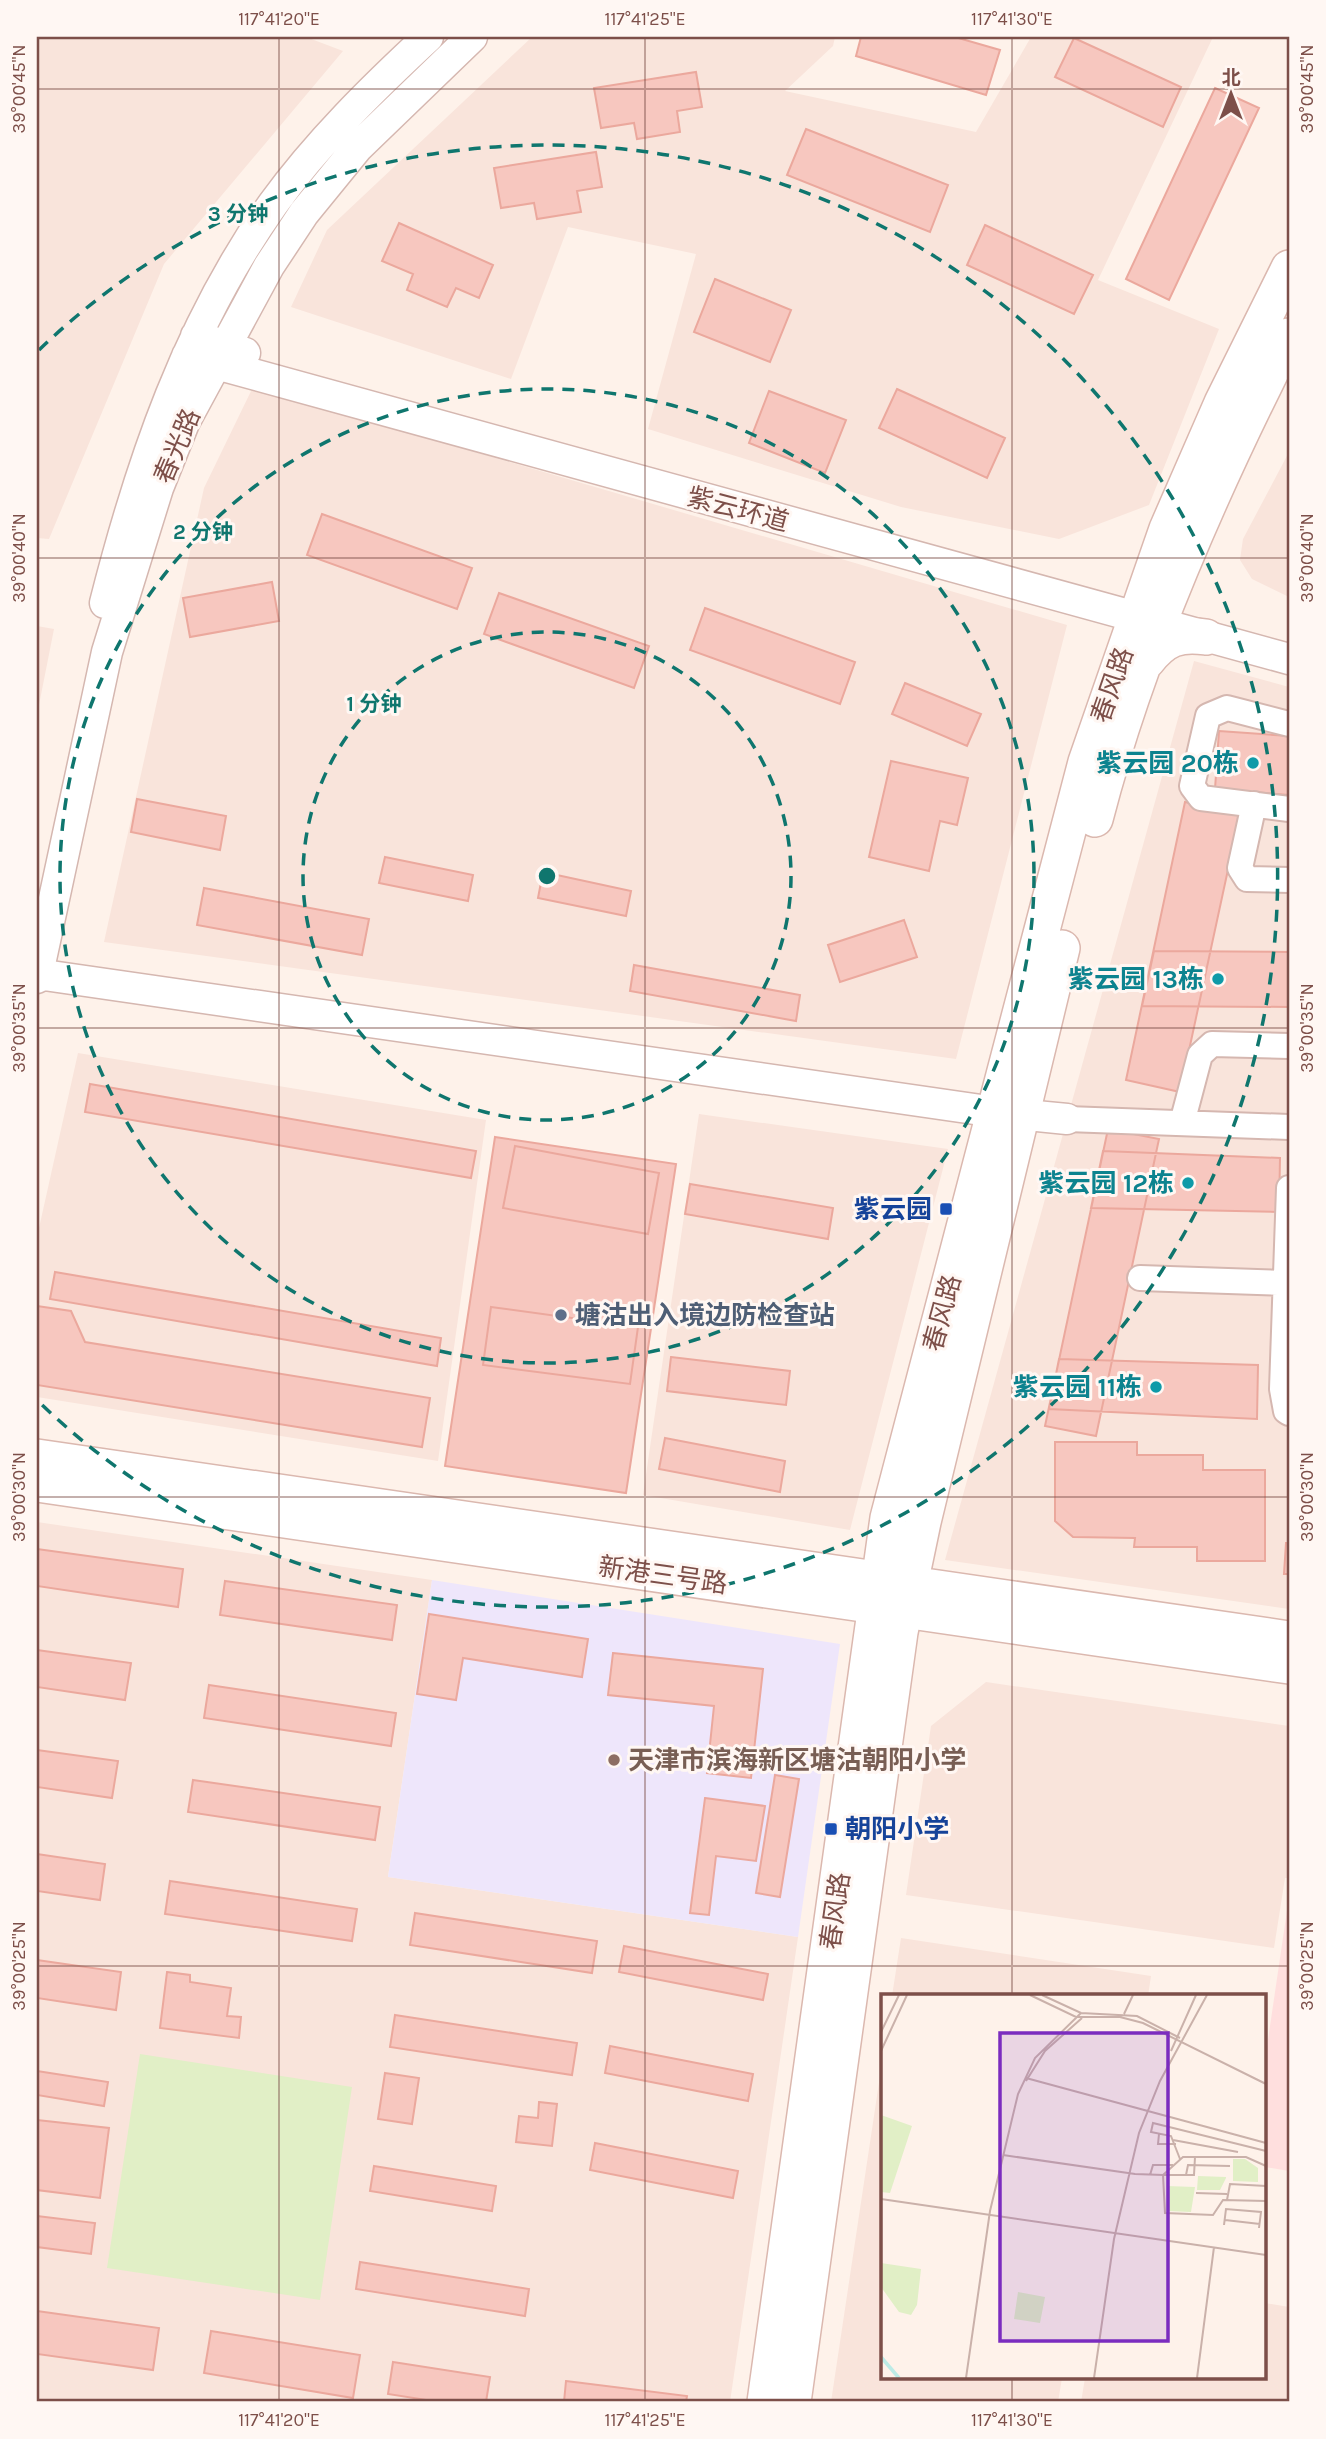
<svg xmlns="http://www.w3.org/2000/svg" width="1326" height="2439" viewBox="0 0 1326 2439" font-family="Karla,'Noto Sans SC',sans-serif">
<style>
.residential{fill:#f9e4db}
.commercial{fill:#ffdfde}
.education{fill:#eee6fb}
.green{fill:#e1efc6}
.building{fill:#f7c7bf;stroke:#eba89d;stroke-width:2}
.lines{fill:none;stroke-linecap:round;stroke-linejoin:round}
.minor-casing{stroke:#d5b7b0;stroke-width:28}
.tertiary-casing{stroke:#d5b7b0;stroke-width:33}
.secondary-casing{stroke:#dbb8af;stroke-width:38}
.minor{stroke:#fff;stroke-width:24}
.tertiary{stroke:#fff;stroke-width:30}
.secondary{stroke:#fff;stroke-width:35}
.ticks{fill:none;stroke:#7d4f49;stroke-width:2;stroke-opacity:0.45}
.ring{fill:none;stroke:#0f766e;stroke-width:3.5;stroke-dasharray:12 9}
.culture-dot{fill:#0f9aa8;stroke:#fff7f3;stroke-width:2.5}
.transit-dot{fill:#1a4fb4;stroke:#fff7f3;stroke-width:2.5}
.service-dot{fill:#5c6f8a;stroke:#fff7f3;stroke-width:2.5}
.education-dot{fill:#8d6e63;stroke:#fff7f3;stroke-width:2.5}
.labels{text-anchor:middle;stroke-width:6;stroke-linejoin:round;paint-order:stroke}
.street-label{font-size:26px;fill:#7d4f49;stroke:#fff7f3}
.culture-label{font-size:26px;font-weight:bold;fill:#0d838f;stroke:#fff7f3;text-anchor:end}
.transit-label{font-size:26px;font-weight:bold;fill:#164399;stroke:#fff7f3;text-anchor:end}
.service-label{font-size:26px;font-weight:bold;fill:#4e5e75;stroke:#fff7f3;text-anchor:start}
.education-label{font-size:26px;font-weight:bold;fill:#785e54;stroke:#fff7f3;text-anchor:start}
.inset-river{fill:none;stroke:#bcebe6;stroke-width:3.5}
.inset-road{fill:none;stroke:#cab1aa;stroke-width:2}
.view{fill:#7b2cbf;fill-opacity:0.15;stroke:#7b2cbf;stroke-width:3.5}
.inset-edge{fill:none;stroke:#7d4f49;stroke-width:3.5}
.centre{fill:#0f766e;stroke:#fff7f3;stroke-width:3.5}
.ring-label{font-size:21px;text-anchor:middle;font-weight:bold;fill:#0f766e;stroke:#fff7f3;stroke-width:6;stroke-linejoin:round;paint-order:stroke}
.neatline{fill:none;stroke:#7d4f49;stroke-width:2.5}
.ticks-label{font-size:18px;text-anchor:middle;fill:#7d4f49}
</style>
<rect width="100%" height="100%" fill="#fef2ea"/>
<path class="residential" d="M 37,37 L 306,37 L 343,51 L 164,264 L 49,539 L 37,538 Z
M 532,37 L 835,37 L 833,46 L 785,91 L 976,132 L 1031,37 L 1213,37 L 1098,280 L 1219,329 L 1149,505 L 1059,539 L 901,507 L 648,429 L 696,254 L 568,227 L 511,379 L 291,307 L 327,230 Z
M 253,387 L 1067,625 L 956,1059 L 104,942 L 204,488 Z
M 1289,452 L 1289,597 L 1252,579 L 1240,560 L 1243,539 Z
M 37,626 L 54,629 L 37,715 Z
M 1194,661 L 1289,687 L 1289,1609 L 945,1560 Z
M 78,1053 L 486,1120 L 438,1461 L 37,1397 L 37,1237 Z
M 699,1114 L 948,1149 L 850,1530 L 643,1495 Z
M 37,1522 L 432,1580 L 388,1877 L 798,1937 L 730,2402 L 37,2402 Z
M 986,1682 L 1289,1726 L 1289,1878 L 1285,1878 L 1274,1948 L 906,1895 L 931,1726 Z
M 901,1938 L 1151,1976 L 1148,1996 L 892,1996 Z
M 883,2056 L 883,2378 L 1062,2378 L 1058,2402 L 831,2402 Z
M 1265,2303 L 1289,2307 L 1289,2402 L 1081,2402 L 1085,2378 L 1265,2378 Z"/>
<path class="commercial" d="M 1289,1897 L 1289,2171 L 1265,2167 L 1265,2060 Z"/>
<path class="education" d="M 432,1580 L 840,1644 L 798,1937 L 388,1877 Z"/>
<path class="green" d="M 140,2054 L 352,2087 L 320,2300 L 107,2268 Z"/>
<path class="building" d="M 861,37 L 955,37 L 1000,50 L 986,95 L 856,56 Z
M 1074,38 L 1181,87 L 1163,127 L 1055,77 Z
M 696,72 L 702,107 L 677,111 L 680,132 L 637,139 L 634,123 L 601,128 L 594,88 Z
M 1215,88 L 1259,108 L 1169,300 L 1126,279 Z
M 806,129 L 948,185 L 930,232 L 787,175 Z
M 596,152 L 602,187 L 577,191 L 581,212 L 537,219 L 534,203 L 501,208 L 494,168 Z
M 399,223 L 493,265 L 479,298 L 456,288 L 447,307 L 407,290 L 413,274 L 382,261 Z
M 985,225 L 1093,275 L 1074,314 L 967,265 Z
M 715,279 L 791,310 L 770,362 L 694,332 Z
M 897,389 L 1005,438 L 987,478 L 879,428 Z
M 769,391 L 846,420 L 825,473 L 749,443 Z
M 322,514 L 472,568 L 457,609 L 307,555 Z
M 272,582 L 279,621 L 190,637 L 183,598 Z
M 499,593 L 649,646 L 634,688 L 484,634 Z
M 705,608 L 855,662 L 840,704 L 690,650 Z
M 905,683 L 981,714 L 967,746 L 892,714 Z
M 1219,731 L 1289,736 L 1289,795 L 1215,789 Z
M 891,761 L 968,778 L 957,825 L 940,821 L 929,871 L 869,857 Z
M 137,799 L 226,816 L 220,850 L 131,832 Z
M 1185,802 L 1240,814 L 1180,1092 L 1126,1080 Z
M 385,857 L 473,875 L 468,901 L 379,883 Z
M 543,872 L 631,891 L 626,916 L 538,898 Z
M 204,888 L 369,919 L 362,955 L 197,925 Z
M 904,920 L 917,957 L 840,982 L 828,945 Z
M 1154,951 L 1289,952 L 1289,1007 L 1142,1006 Z
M 634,965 L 800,995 L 796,1021 L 630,991 Z
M 90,1084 L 476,1151 L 471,1178 L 85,1112 Z
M 1108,1129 L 1159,1139 L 1096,1436 L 1045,1426 Z
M 495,1137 L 676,1164 L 626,1493 L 445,1466 Z
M 515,1146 L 659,1173 L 648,1234 L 503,1208 Z
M 1103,1151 L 1280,1158 L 1279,1212 L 1091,1208 Z
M 690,1184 L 833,1208 L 828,1239 L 685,1214 Z
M 55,1272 L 441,1338 L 437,1366 L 50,1299 Z
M 37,1306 L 71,1311 L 85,1342 L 430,1398 L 422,1447 L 37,1385 Z
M 491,1307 L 638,1327 L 630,1384 L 483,1365 Z
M 671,1357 L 790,1371 L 786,1405 L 667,1391 Z
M 1059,1359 L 1258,1365 L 1257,1419 L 1049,1409 Z
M 665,1438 L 785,1461 L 780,1492 L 659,1469 Z
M 1055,1442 L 1137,1442 L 1137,1455 L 1203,1455 L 1203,1470 L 1265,1470 L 1265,1561 L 1197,1561 L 1197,1547 L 1134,1547 L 1135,1538 L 1073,1537 L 1055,1521 Z
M 1286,1543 L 1289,1543 L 1289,1574 L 1284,1574 Z
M 37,1549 L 183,1569 L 178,1607 L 37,1586 Z
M 225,1581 L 397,1605 L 392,1640 L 220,1615 Z
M 429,1614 L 588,1639 L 582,1677 L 463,1658 L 456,1700 L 417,1694 Z
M 37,1650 L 131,1663 L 125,1700 L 37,1687 Z
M 613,1653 L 763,1669 L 751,1778 L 707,1773 L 714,1706 L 608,1695 Z
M 209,1685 L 396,1713 L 391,1746 L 204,1718 Z
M 37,1750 L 118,1761 L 112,1798 L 37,1787 Z
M 775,1775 L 799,1779 L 780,1897 L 756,1893 Z
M 193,1780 L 380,1807 L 375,1840 L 188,1812 Z
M 705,1798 L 765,1806 L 756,1861 L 716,1856 L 709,1915 L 690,1913 Z
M 37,1854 L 105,1864 L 100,1900 L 37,1891 Z
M 170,1881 L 357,1909 L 352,1941 L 165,1914 Z
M 415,1913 L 597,1941 L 592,1973 L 410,1945 Z
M 624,1946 L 768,1974 L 763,2000 L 619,1972 Z
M 37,1960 L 121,1972 L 116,2010 L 37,1998 Z
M 167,1972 L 190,1975 L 190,1982 L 231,1988 L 227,2016 L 241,2017 L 239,2038 L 160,2028 Z
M 395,2015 L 577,2043 L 572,2075 L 390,2047 Z
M 610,2046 L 753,2074 L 748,2101 L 605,2073 Z
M 37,2071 L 108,2082 L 104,2106 L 37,2095 Z
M 385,2073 L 419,2078 L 412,2124 L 378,2119 Z
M 539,2102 L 557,2104 L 552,2146 L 516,2142 L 519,2116 L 538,2118 Z
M 37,2120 L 109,2128 L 100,2198 L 37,2190 Z
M 595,2143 L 738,2171 L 733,2198 L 590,2170 Z
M 374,2166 L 496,2186 L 492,2211 L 370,2191 Z
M 37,2216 L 95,2223 L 91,2254 L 37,2247 Z
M 360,2262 L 529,2289 L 525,2316 L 356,2289 Z
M 37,2311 L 159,2328 L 153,2370 L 37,2354 Z
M 211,2331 L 360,2355 L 353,2398 L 204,2373 Z
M 393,2362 L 490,2377 L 486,2402 L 439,2402 L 388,2394 Z
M 566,2381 L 687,2396 L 686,2402 L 564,2402 Z"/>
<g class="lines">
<defs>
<path id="minor" d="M 1289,724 L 1227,708 L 1208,716 L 1192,786 L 1201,798 L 1289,809
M 1254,804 L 1240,868 L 1247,879 L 1289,880
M 1067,1119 L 1289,1127
M 1182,1123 L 1200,1055 L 1212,1044 L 1289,1046
M 1289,1188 L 1282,1389 L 1286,1411 L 1289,1413
M 1140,1278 L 1286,1283"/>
<path id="tertiary" d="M 196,336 L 245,353
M 187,356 L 1289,659
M 105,603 C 141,461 188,324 273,204 C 317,143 373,88 428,37
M 37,974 L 995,1112 L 1067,1119
M 37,978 L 107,652 L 158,488 L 184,423 L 269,266 L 304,213 L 357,148 L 472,37"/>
<path id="secondary" d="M 1147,661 C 1164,639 1179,633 1206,637
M 1095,819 C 1137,655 1212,487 1289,336
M 37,1457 L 1289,1639
M 37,1484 L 1289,1666
M 765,2402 L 888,1518 L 1086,762 L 1167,529 L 1222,403 L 1289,268
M 793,2402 L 900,1632 L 923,1522 L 1062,948"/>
</defs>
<use href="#minor" class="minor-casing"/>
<use href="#tertiary" class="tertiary-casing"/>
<use href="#secondary" class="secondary-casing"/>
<use href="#minor" class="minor"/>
<use href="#tertiary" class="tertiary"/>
<use href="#secondary" class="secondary"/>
</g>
<path class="ticks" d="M 279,37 L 279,2402M 645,37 L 645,2402M 1012,37 L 1012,1996M 37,89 L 1289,89M 37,558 L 1289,558M 37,1028 L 1289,1028M 37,1497 L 1289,1497M 37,1966 L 1289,1966M 1012,2378 L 1012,2402"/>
<g class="ring">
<circle cx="547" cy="876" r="244"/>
<circle cx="547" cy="876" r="487"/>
<path d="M39 350A731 731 0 1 1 39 1402"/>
</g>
<g class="culture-dot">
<circle cx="1253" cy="763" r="7"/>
<circle cx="1218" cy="979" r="7"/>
<circle cx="1188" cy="1183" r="7"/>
<circle cx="1156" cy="1387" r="7"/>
</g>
<g class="transit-dot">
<rect x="939" y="1202" width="14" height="14" rx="3.5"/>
<rect x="824" y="1822" width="14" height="14" rx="3.5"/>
</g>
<circle class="service-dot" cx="561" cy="1315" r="7"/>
<circle class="education-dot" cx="614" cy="1760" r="7"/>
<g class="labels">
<g class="street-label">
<text transform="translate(177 446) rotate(-67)" y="9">春光路</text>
<text transform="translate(738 509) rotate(15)" y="9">紫云环道</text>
<text transform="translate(1112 685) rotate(-71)" y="9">春风路</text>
<text transform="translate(942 1313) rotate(-75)" y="9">春风路</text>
<text transform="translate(663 1575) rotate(8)" y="9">新港三号路</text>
<text transform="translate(835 1911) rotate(-82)" y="9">春风路</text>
</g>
<g class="culture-label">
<text x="1239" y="772">紫云园 20栋</text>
<text x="1204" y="988">紫云园 13栋</text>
<text x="1174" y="1192">紫云园 12栋</text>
<text x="1142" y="1396">紫云园 11栋</text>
</g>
<g class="transit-label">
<text x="932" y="1218">紫云园</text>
<text x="845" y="1838" text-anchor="start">朝阳小学</text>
</g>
<g class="service-label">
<text x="575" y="1324">塘沽出入境边防检查站</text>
</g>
<g class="education-label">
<text x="628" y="1769">天津市滨海新区塘沽朝阳小学</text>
</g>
</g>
<g transform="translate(881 1994)">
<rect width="385" height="385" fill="#fef2ea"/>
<path d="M 0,121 L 31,132 L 9,199 L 0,198 ZM 352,165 L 364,165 L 377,174 L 377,188 L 352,187 ZM 317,182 L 345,183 L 345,184 L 339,196 L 316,196 ZM 286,192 L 314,193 L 310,218 L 288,217 ZM 0,269 L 40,275 L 36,311 L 30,321 L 18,318 L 0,293 ZM 137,298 L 164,303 L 159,329 L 133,325 Z" fill="#e1efc6"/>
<path class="inset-river" d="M 0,363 L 18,384"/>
<path class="inset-road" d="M 149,1 L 195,23 L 239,23 L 262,29 L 385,90M 161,1 L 200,19 L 256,22 L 299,44M 243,20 L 252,1M 0,38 L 18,1M 0,57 L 26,1M 290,57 L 315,1M 145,84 L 385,149M 145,87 L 164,57 L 201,24M 278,140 L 277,150 L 295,150M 292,146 L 357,158M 122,161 L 254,180 L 282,181 L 302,163 L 365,163 L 385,172M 314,163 L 313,181 L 282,181 L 284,219 L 332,221 L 342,206 L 385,207M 299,165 L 290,142 L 270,138 L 272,129 L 385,157M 269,181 L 272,171 L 292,171M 305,181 L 307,171 L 349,172M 315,199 L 346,200M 0,205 L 385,261M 346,206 L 349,190 L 385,192M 385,216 L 385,240M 344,226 L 379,230M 343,231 L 345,215 L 380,218 L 378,234M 85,384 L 109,217 L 137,100 L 154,64 L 200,19M 213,384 L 233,245 L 258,139 L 279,87 L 326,1M 316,384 L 333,253"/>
<path class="view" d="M 119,39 L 287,39 L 287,347 L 119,347 Z"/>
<rect width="385" height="385" class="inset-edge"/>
</g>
<circle cx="547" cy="876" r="10" class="centre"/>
<g class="ring-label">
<text x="238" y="221">3 分钟</text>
<text x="203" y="539">2 分钟</text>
<text x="374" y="711">1 分钟</text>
</g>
<rect width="1326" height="2439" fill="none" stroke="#fff7f3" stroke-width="77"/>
<g transform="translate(1231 94)" stroke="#fff7f3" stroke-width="5" paint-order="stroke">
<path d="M0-5L12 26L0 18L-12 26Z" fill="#7d4f49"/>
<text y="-10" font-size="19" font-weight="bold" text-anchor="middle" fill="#7d4f49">北</text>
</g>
<rect x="38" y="38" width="1250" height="2362" class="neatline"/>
<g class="ticks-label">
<text x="279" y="25">117°41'20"E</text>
<text x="645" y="25">117°41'25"E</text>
<text x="1012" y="25">117°41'30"E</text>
<text transform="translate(19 89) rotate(-90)" y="6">39°00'45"N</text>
<text transform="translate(1307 89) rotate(-90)" y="6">39°00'45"N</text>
<text transform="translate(19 558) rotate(-90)" y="6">39°00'40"N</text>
<text transform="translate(1307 558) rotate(-90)" y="6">39°00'40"N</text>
<text transform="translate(19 1028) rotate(-90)" y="6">39°00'35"N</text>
<text transform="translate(1307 1028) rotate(-90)" y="6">39°00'35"N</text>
<text transform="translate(19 1497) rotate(-90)" y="6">39°00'30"N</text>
<text transform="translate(1307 1497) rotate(-90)" y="6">39°00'30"N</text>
<text transform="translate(19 1966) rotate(-90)" y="6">39°00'25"N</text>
<text transform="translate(1307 1966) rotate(-90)" y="6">39°00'25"N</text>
<text x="279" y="2426">117°41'20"E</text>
<text x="645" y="2426">117°41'25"E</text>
<text x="1012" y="2426">117°41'30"E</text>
</g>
</svg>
